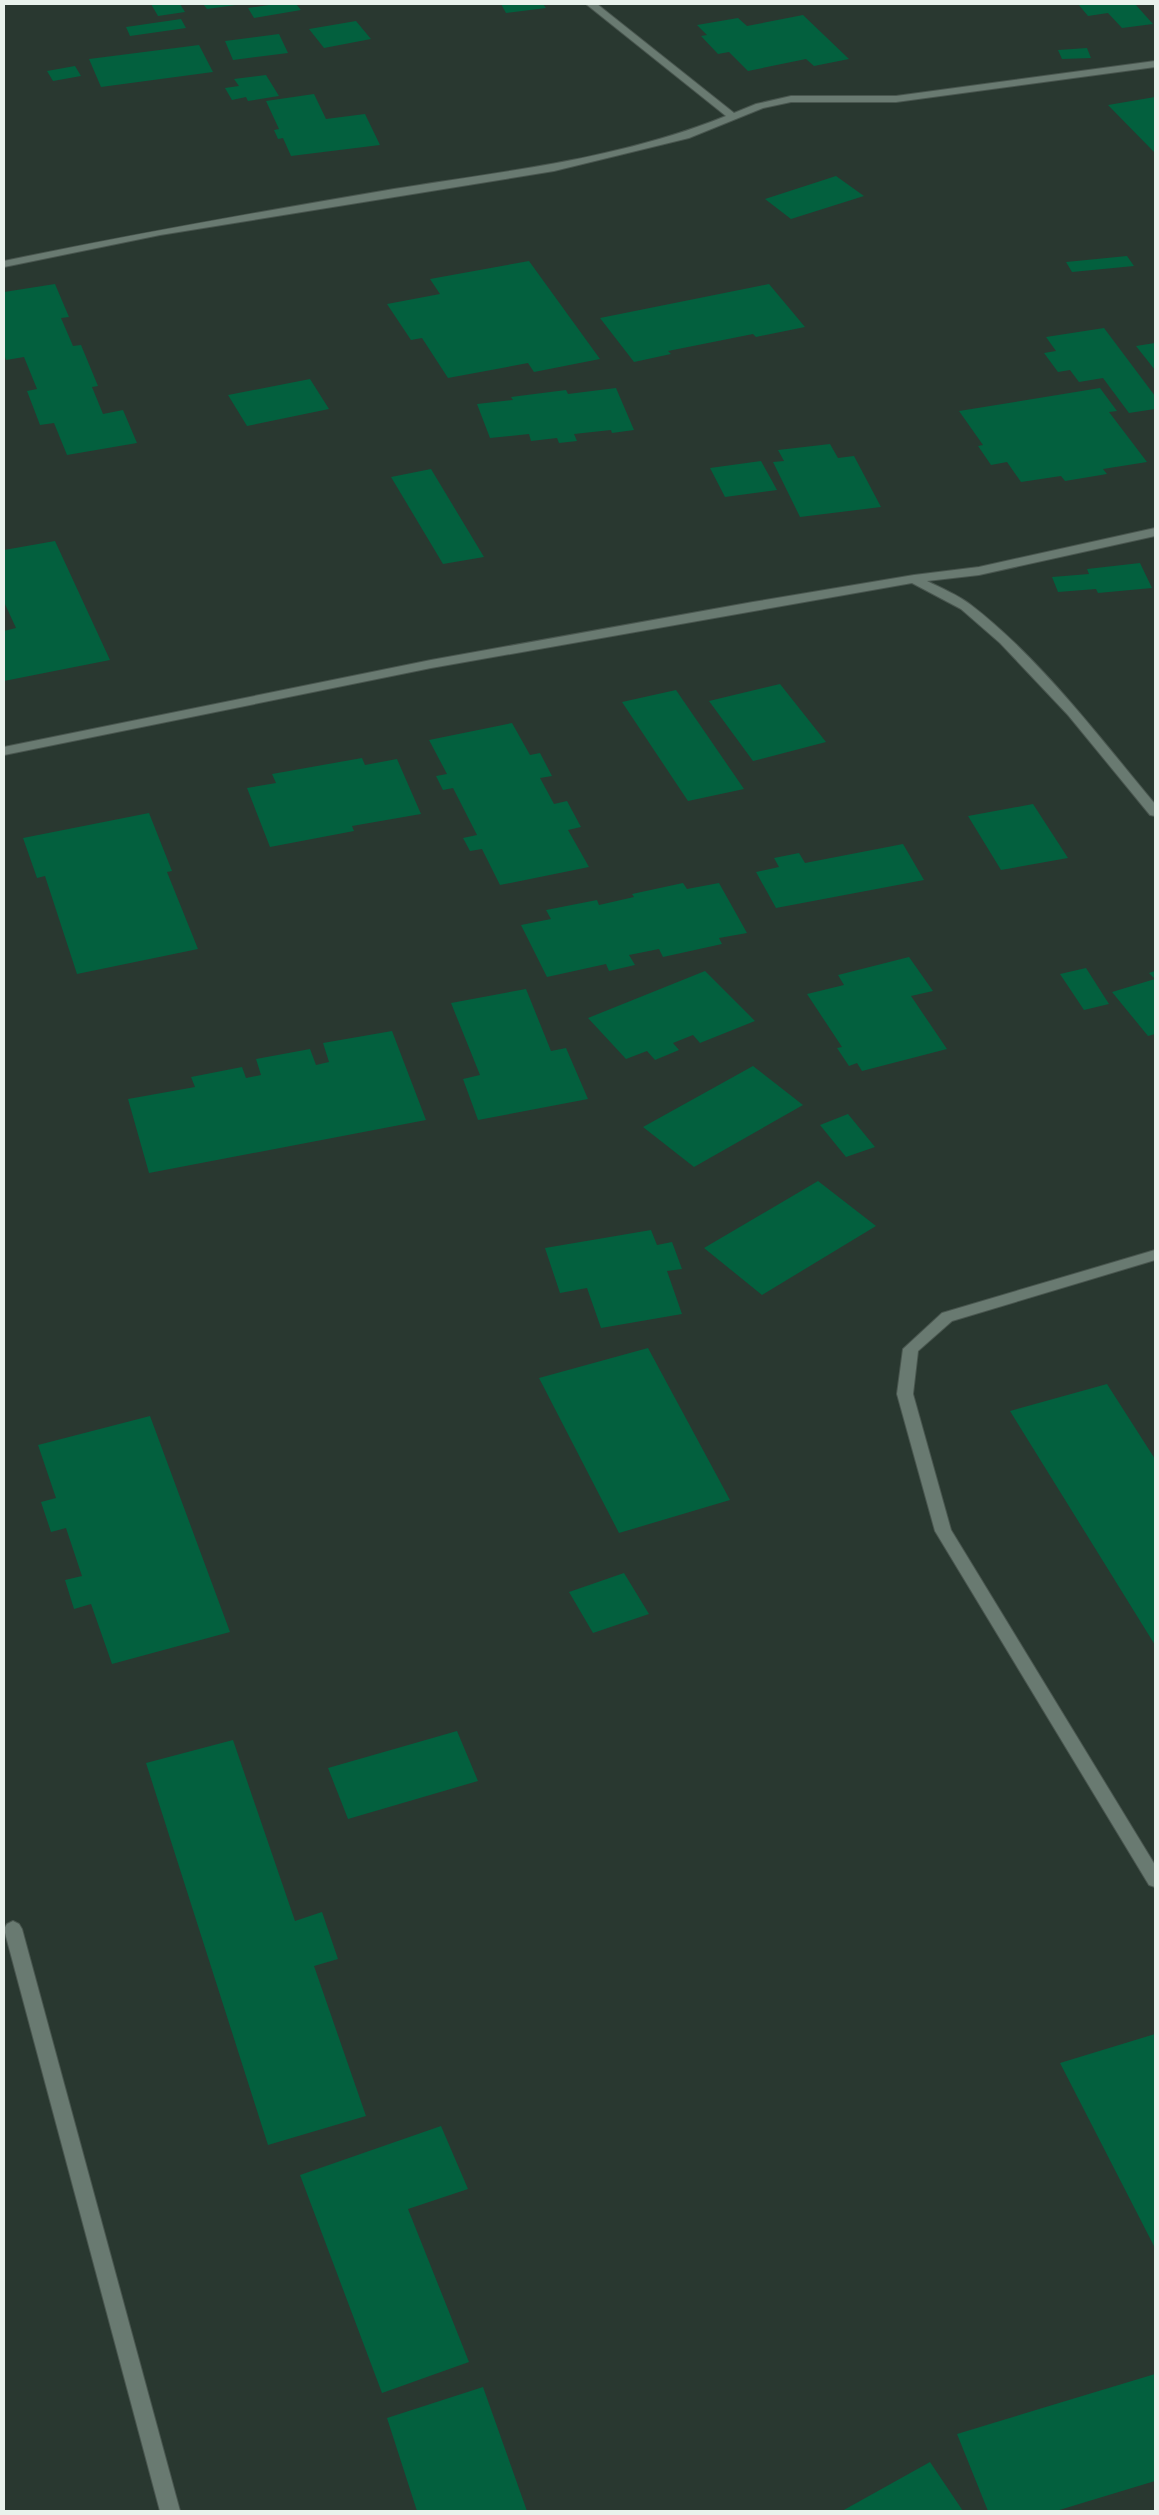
<svg xmlns="http://www.w3.org/2000/svg" width="1159" height="2515" viewBox="0 0 1159 2515" font-family="'PT Sans Narrow',sans-serif">
<style>
.building{fill:#03603e}
.lines{fill:none;stroke-linecap:round;stroke-linejoin:round}
.minor-casing{stroke:#49564f;stroke-width:2}
.minor{fill:#697a71;fill-rule:evenodd}
</style>
<rect width="100%" height="100%" fill="#293830"/>
<path class="building" d="M 151,4 L 180,4 L 185,12 L 158,16 Z
M 203,4 L 236,4 L 236,5 L 207,9 Z
M 276,4 L 296,4 L 301,10 L 254,18 L 248,8 Z
M 501,4 L 543,4 L 546,8 L 506,13 Z
M 1078,4 L 1135,4 L 1153,24 L 1122,28 L 1108,13 L 1088,16 Z
M 803,15 L 849,59 L 814,66 L 806,59 L 748,71 L 729,52 L 718,54 L 701,36 L 707,35 L 697,25 L 738,18 L 747,26 Z
M 181,19 L 186,28 L 130,36 L 126,27 Z
M 356,21 L 371,39 L 324,48 L 309,29 Z
M 279,34 L 288,53 L 233,60 L 225,41 Z
M 199,45 L 213,72 L 101,87 L 89,59 Z
M 1087,48 L 1091,58 L 1062,59 L 1058,50 Z
M 75,66 L 81,76 L 53,81 L 47,71 Z
M 266,75 L 279,96 L 248,101 L 246,97 L 232,100 L 225,88 L 239,86 L 234,79 Z
M 314,94 L 326,119 L 365,114 L 380,145 L 291,156 L 283,138 L 278,139 L 274,130 L 279,129 L 266,101 Z
M 1155,97 L 1155,153 L 1108,105 Z
M 836,176 L 864,196 L 791,219 L 765,199 Z
M 1127,256 L 1134,266 L 1072,272 L 1066,262 Z
M 529,261 L 600,359 L 534,372 L 528,363 L 448,378 L 422,338 L 411,340 L 387,304 L 440,294 L 430,279 Z
M 55,284 L 69,317 L 61,318 L 73,346 L 81,345 L 98,386 L 92,387 L 103,414 L 123,410 L 137,443 L 67,455 L 54,423 L 40,425 L 27,391 L 37,389 L 24,357 L 6,360 L 4,354 L 4,292 Z
M 769,284 L 805,327 L 756,337 L 753,334 L 668,351 L 671,354 L 634,362 L 600,318 Z
M 1104,328 L 1155,396 L 1155,409 L 1129,413 L 1103,378 L 1079,382 L 1070,370 L 1058,372 L 1044,353 L 1056,351 L 1046,337 Z
M 1155,343 L 1155,370 L 1136,346 Z
M 310,379 L 329,409 L 247,426 L 228,395 Z
M 616,388 L 634,430 L 612,433 L 611,430 L 574,434 L 577,441 L 559,443 L 557,438 L 531,441 L 529,434 L 490,438 L 477,404 L 513,400 L 511,397 L 566,390 L 568,394 Z
M 1100,388 L 1117,411 L 1109,412 L 1147,462 L 1103,469 L 1107,474 L 1065,481 L 1061,476 L 1021,482 L 1007,462 L 991,465 L 978,446 L 983,445 L 959,411 Z
M 830,444 L 838,458 L 854,456 L 881,507 L 800,517 L 773,462 L 784,461 L 778,450 Z
M 761,461 L 777,490 L 725,497 L 710,468 Z
M 431,469 L 484,557 L 443,564 L 391,477 Z
M 55,541 L 110,660 L 4,681 L 4,631 L 16,628 L 4,602 L 4,550 Z
M 1140,563 L 1152,588 L 1098,593 L 1096,589 L 1058,592 L 1052,577 L 1089,574 L 1087,569 Z
M 780,684 L 826,742 L 753,761 L 709,701 Z
M 676,690 L 744,789 L 688,801 L 622,702 Z
M 512,723 L 530,755 L 540,753 L 552,776 L 540,778 L 554,804 L 567,801 L 581,827 L 568,830 L 589,867 L 500,885 L 482,849 L 470,851 L 463,838 L 477,835 L 453,788 L 443,790 L 436,776 L 447,774 L 429,740 Z
M 362,758 L 365,765 L 397,759 L 421,814 L 352,826 L 354,831 L 270,847 L 247,788 L 276,783 L 272,774 Z
M 1033,804 L 1068,858 L 1001,870 L 968,816 Z
M 149,813 L 172,871 L 167,872 L 198,949 L 77,974 L 45,876 L 37,878 L 23,838 Z
M 903,844 L 924,880 L 776,908 L 756,872 L 779,867 L 774,858 L 799,853 L 805,863 Z
M 683,883 L 687,889 L 719,883 L 747,933 L 719,938 L 722,944 L 663,957 L 659,949 L 629,955 L 635,965 L 609,971 L 606,964 L 547,977 L 521,925 L 551,919 L 546,910 L 597,900 L 599,905 L 634,897 L 632,894 Z
M 909,957 L 933,991 L 911,996 L 947,1049 L 862,1071 L 857,1063 L 849,1066 L 837,1048 L 842,1047 L 807,994 L 844,985 L 838,975 Z
M 1086,968 L 1109,1004 L 1084,1010 L 1060,974 Z
M 705,971 L 755,1021 L 700,1043 L 693,1035 L 673,1043 L 679,1050 L 655,1060 L 647,1051 L 626,1059 L 588,1018 Z
M 1155,971 L 1155,1034 L 1148,1036 L 1112,992 L 1155,979 L 1149,973 Z
M 526,989 L 551,1051 L 566,1048 L 588,1099 L 478,1120 L 463,1079 L 480,1075 L 451,1003 Z
M 392,1031 L 426,1120 L 149,1173 L 128,1099 L 195,1087 L 191,1077 L 242,1067 L 246,1078 L 261,1075 L 256,1059 L 310,1049 L 316,1065 L 329,1062 L 323,1043 Z
M 753,1066 L 803,1105 L 694,1167 L 643,1127 Z
M 848,1114 L 875,1147 L 846,1157 L 820,1125 Z
M 818,1181 L 876,1226 L 762,1295 L 704,1248 Z
M 651,1230 L 657,1245 L 672,1242 L 682,1269 L 667,1271 L 682,1314 L 601,1328 L 587,1288 L 560,1293 L 545,1248 Z
M 648,1348 L 730,1500 L 619,1533 L 539,1378 Z
M 1107,1384 L 1155,1459 L 1155,1645 L 1010,1411 Z
M 150,1416 L 230,1632 L 112,1664 L 91,1604 L 74,1609 L 65,1580 L 82,1576 L 66,1528 L 51,1532 L 41,1502 L 56,1498 L 38,1445 Z
M 624,1573 L 649,1614 L 593,1633 L 569,1592 Z
M 457,1731 L 478,1781 L 348,1819 L 328,1768 Z
M 233,1740 L 295,1921 L 322,1912 L 338,1959 L 314,1966 L 366,2116 L 268,2145 L 146,1763 Z
M 1155,2034 L 1155,2248 L 1060,2063 Z
M 441,2126 L 468,2189 L 408,2209 L 469,2362 L 382,2393 L 300,2175 Z
M 1155,2374 L 1155,2481 L 1056,2511 L 988,2511 L 957,2434 Z
M 483,2387 L 527,2511 L 417,2511 L 387,2418 Z
M 930,2462 L 963,2511 L 842,2511 Z"/>
<g class="lines">
<defs>
<path id="minor" d="M 586,4 L 597,4 L 734,113 L 756,104 L 791,96 L 896,96 L 1155,61 L 1155,67 L 896,102 L 791,102 L 763,108 L 689,138 L 554,171 L 160,235 L 4,267 L 4,261 C 134,234 264,211 394,189 C 506,171 620,159 726,116 Z
M 1155,528 L 1155,536 L 979,575 L 927,581 C 941,588 958,595 971,605 C 1040,658 1099,737 1155,804 L 1155,816 L 1150,815 L 1068,715 L 1000,643 L 961,609 L 912,583 L 431,668 L 4,755 L 4,747 L 431,660 L 753,602 L 914,575 L 979,567 Z
M 1155,1250 L 1155,1260 L 952,1321 L 918,1351 L 913,1394 L 951,1530 L 1155,1865 L 1155,1887 L 1149,1885 L 935,1531 L 897,1394 L 903,1349 L 942,1313 Z
M 13,1921 L 19,1924 L 22,1929 L 180,2511 L 160,2511 L 4,1929 L 7,1924 Z"/>
</defs>
<use href="#minor" class="minor-casing"/>
<use href="#minor" class="minor"/>
</g>
<rect width="1159" height="2515" fill="none" stroke="#e9f2ec" stroke-width="10"/>
</svg>
